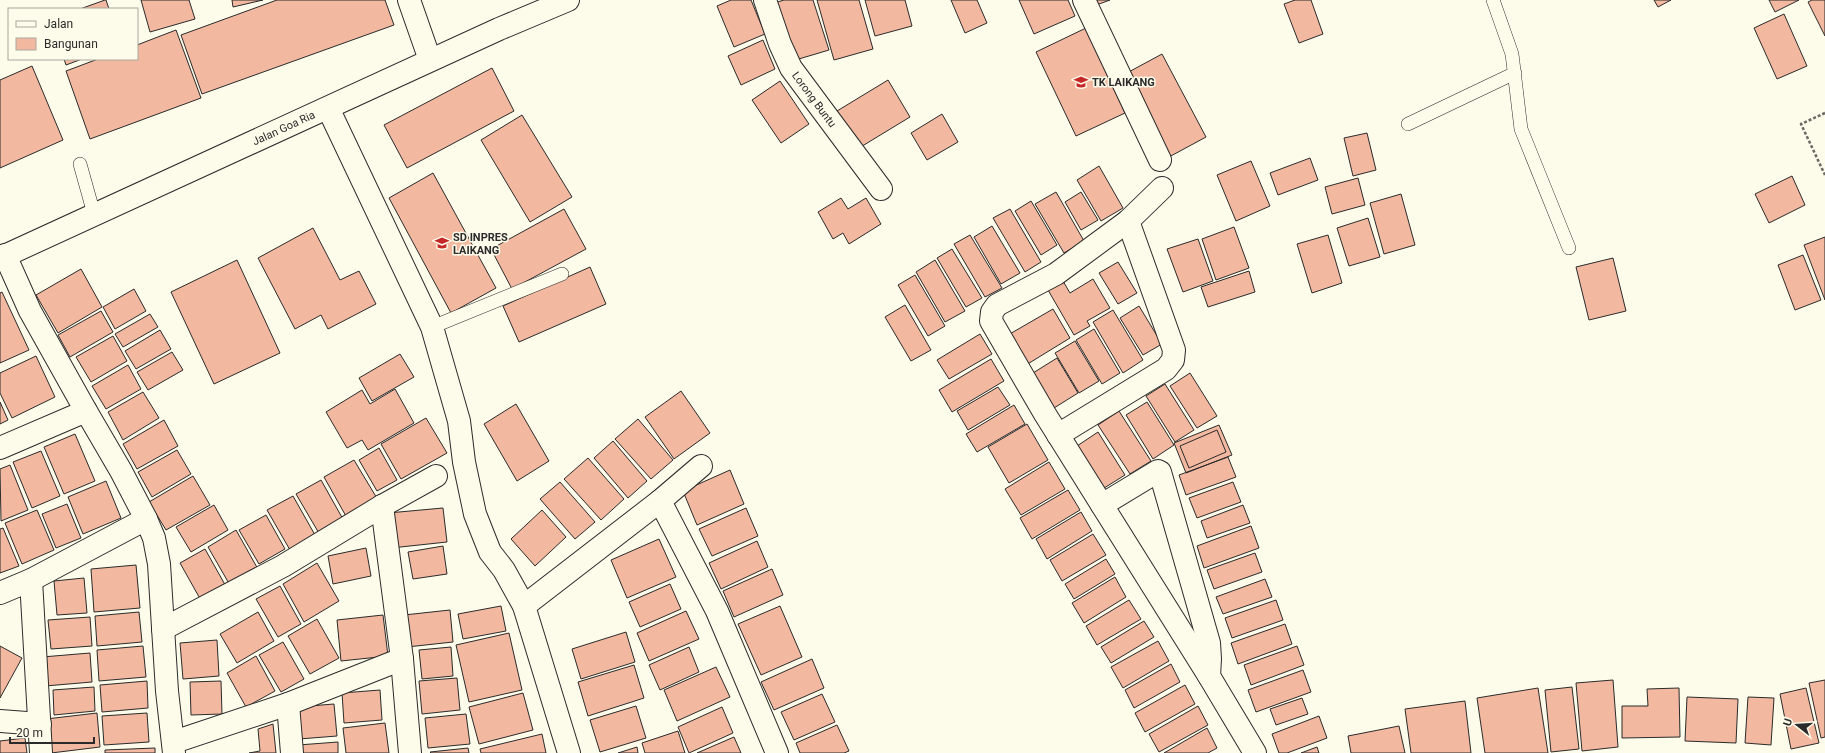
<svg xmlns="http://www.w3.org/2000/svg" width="1825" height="753" viewBox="0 0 1825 753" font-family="Roboto,sans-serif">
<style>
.building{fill:#f2b8a0;stroke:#2b2b2b}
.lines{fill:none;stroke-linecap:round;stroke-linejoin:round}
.lane-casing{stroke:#2b2b2b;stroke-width:14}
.street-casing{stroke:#2b2b2b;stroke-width:24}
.secondary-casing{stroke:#2b2b2b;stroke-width:24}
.path{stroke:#6a6964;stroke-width:2.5;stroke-dasharray:3 2;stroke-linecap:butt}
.lane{stroke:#fdfbea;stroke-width:13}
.street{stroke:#fdfbea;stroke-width:22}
.secondary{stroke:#fdfbea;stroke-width:22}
.labels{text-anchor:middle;stroke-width:3;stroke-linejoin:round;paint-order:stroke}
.poi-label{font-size:11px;font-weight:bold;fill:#2b2b2b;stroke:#fdfbea;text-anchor:start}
.street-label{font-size:11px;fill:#2b2b2b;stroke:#fdfbea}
</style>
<rect width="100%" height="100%" fill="#fdfbea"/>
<path class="building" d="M 106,0 L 109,9 L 80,9 L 105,0 Z
M 141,0 L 189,0 L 195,19 L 150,32 Z
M 232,0 L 263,0 L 233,7 Z
M 277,0 L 385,0 L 394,25 L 202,94 L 181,35 Z
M 731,0 L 751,0 L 765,34 L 734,47 L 717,6 Z
M 784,0 L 813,0 L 829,50 L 792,61 L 774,3 Z
M 817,0 L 859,0 L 873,49 L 834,60 Z
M 865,0 L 905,0 L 912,26 L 875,36 Z
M 951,0 L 977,0 L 987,23 L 965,33 Z
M 1019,0 L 1068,0 L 1075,16 L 1034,34 Z
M 1088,0 L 1110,0 L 1091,7 Z
M 1295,0 L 1311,0 L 1323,34 L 1299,43 L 1284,4 Z
M 1654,0 L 1671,0 L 1658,7 Z
M 1769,0 L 1799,0 L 1775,12 Z
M 1812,0 L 1825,0 L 1825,36 L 1808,2 Z
M 1784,14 L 1807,66 L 1777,79 L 1754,28 Z
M 1086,28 L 1125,113 L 1076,136 L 1036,52 Z
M 176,30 L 201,98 L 90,139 L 66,71 L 98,59 L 137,59 L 137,45 Z
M 763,40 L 775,69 L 741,85 L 728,56 Z
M 1162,54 L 1206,137 L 1169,157 L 1125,74 Z
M 64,59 L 82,59 L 66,65 Z
M 32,66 L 63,140 L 0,168 L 0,80 Z
M 492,68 L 514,111 L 407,168 L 384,125 Z
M 888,80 L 910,117 L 859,148 L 837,111 Z
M 780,81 L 809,124 L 781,143 L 752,100 Z
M 942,114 L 958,142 L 927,160 L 911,133 Z
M 522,115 L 572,197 L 530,222 L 481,140 Z
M 1367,133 L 1376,170 L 1353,176 L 1344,138 Z
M 1310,158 L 1318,180 L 1278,195 L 1270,173 Z
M 1251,161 L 1270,206 L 1236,221 L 1217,175 Z
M 1099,166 L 1123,208 L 1101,221 L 1077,180 Z
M 433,173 L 496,288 L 451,313 L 389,198 Z
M 1792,176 L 1805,205 L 1769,223 L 1755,194 Z
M 1358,178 L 1365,205 L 1332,214 L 1325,187 Z
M 1056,192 L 1084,241 L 1064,253 L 1035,204 Z
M 1081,192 L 1098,220 L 1081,230 L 1065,202 Z
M 1401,194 L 1415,245 L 1384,254 L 1370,203 Z
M 841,198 L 848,209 L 866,198 L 881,224 L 849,244 L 843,233 L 833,239 L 818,212 Z
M 1031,201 L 1057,245 L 1041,255 L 1015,211 Z
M 564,209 L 586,249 L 512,289 L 491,249 Z
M 1010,209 L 1041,262 L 1025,272 L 993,218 Z
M 1368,218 L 1380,257 L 1349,266 L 1337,228 Z
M 992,226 L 1020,273 L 1001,284 L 974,237 Z
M 1234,227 L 1249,268 L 1216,280 L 1202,239 Z
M 313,228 L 340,280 L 359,271 L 376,304 L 328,329 L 321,315 L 295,329 L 258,258 Z
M 970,235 L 1002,288 L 985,297 L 954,244 Z
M 1328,235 L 1342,283 L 1312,293 L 1297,244 Z
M 1825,237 L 1825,300 L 1804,245 Z
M 1198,239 L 1213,281 L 1183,292 L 1167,249 Z
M 952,249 L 982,298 L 966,307 L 937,258 Z
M 1803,255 L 1821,300 L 1795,310 L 1778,265 Z
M 1613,258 L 1626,311 L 1589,320 L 1576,267 Z
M 237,260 L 280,353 L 214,384 L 171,292 Z
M 935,260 L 965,311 L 945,322 L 916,272 Z
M 1118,262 L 1137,293 L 1118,304 L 1099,273 Z
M 590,267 L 606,304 L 519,342 L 503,306 Z
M 81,269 L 102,307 L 58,333 L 36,295 Z
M 1249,271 L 1255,292 L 1208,307 L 1201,287 Z
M 915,275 L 945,326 L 928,336 L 898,285 Z
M 1093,279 L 1110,308 L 1087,321 L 1090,326 L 1074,335 L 1048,290 L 1063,281 L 1070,293 Z
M 134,289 L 146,311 L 115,329 L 103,307 Z
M 2,292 L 29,350 L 0,363 L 0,293 Z
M 905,305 L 931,350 L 911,361 L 885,317 Z
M 1139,306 L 1162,344 L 1143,355 L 1120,318 Z
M 1053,309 L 1070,338 L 1026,365 L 1008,335 Z
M 1113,310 L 1143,360 L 1123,373 L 1093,322 Z
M 101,311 L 113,332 L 70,357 L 58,335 Z
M 150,314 L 158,327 L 123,347 L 115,334 Z
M 1094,329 L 1120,373 L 1102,384 L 1076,340 Z
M 160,330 L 171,349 L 136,369 L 125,351 Z
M 980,334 L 992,354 L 949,379 L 937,360 Z
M 113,336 L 127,361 L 91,382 L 76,357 Z
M 1075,341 L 1099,381 L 1079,393 L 1055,353 Z
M 172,352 L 183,370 L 148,390 L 137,372 Z
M 400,354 L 414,377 L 372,401 L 359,378 Z
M 36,356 L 55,397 L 12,418 L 0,393 L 0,373 Z
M 1057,358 L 1078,393 L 1054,408 L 1033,373 Z
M 991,359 L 1004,381 L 952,412 L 939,390 Z
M 128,365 L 141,389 L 106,409 L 92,386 Z
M 1190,373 L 1217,416 L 1197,428 L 1170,386 Z
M 1165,384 L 1194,430 L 1175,442 L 1146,396 Z
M 998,387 L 1010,405 L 968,430 L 957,411 Z
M 395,389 L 414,423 L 368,450 L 362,440 L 347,448 L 326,412 L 362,390 L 370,404 Z
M 681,391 L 710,433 L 674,459 L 645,417 Z
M 143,392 L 159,418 L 123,440 L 108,412 Z
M 0,402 L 8,420 L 0,424 Z
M 1147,402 L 1174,445 L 1153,459 L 1126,415 Z
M 516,404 L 549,461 L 517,481 L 484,424 Z
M 1014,405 L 1025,424 L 977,452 L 966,434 Z
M 1119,411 L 1151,461 L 1130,474 L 1098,425 Z
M 426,418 L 447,453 L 401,479 L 381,444 Z
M 638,419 L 673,460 L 651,479 L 615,439 Z
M 164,420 L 178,446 L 137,469 L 123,444 Z
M 1027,424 L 1048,460 L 1009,483 L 988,447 Z
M 1219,425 L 1232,455 L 1186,473 L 1174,443 Z
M 1217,430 L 1226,452 L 1189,468 L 1180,446 Z
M 1098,432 L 1125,475 L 1101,490 L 1074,448 Z
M 75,434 L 95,481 L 64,494 L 44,447 Z
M 613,441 L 647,481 L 628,498 L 594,458 Z
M 379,448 L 397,480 L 377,491 L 359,460 Z
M 177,450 L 191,474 L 152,497 L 138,472 Z
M 41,451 L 60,496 L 32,508 L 13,462 Z
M 1228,457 L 1236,477 L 1186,495 L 1179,475 Z
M 588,458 L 624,499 L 601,520 L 564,479 Z
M 354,460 L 378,500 L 347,518 L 324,477 Z
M 1049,462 L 1065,489 L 1021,515 L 1005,489 Z
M 10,465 L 28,510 L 1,521 L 0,469 Z
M 730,470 L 744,504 L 697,525 L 683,491 Z
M 193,476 L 210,505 L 166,530 L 149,502 Z
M 321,480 L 344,521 L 320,535 L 296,494 Z
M 106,481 L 121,518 L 83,534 L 68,497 Z
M 560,482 L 595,522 L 575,539 L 540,499 Z
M 1233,482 L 1241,502 L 1197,518 L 1189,498 Z
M 1068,490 L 1080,510 L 1032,539 L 1020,518 Z
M 293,496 L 315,535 L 290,550 L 267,510 Z
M 67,504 L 81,538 L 56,548 L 42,514 Z
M 214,505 L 228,530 L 191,552 L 176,527 Z
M 1243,505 L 1250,523 L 1207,538 L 1201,521 Z
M 443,508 L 447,542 L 391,548 L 388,513 Z
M 746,508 L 758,536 L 712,556 L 699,529 Z
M 37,510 L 54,550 L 22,564 L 5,523 Z
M 542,510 L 566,537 L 535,566 L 511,539 Z
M 1081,512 L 1092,531 L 1047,559 L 1036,539 Z
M 266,515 L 285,549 L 259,564 L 239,530 Z
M 1251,526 L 1259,548 L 1204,568 L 1197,546 Z
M 3,528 L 19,566 L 0,573 L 0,529 Z
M 236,530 L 259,571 L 231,587 L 208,547 Z
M 1093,534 L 1106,555 L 1062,581 L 1050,560 Z
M 659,539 L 676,577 L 627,598 L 611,560 Z
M 757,541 L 768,567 L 721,589 L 709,563 Z
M 443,546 L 447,574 L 413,579 L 408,552 Z
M 366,548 L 371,576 L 333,584 L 328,556 Z
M 205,549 L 228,590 L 203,604 L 180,563 Z
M 1255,553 L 1262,572 L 1214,589 L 1207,570 Z
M 1106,559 L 1115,574 L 1074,599 L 1065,584 Z
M 317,563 L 339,601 L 304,622 L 283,584 Z
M 136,565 L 140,608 L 94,612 L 91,569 Z
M 772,569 L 783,595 L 734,617 L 723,591 Z
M 1115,577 L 1126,597 L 1084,623 L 1072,603 Z
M 84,578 L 87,613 L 57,615 L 54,581 Z
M 1265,579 L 1272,597 L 1223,614 L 1216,597 Z
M 670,584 L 681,609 L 640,627 L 629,602 Z
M 280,586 L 301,624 L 278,637 L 256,599 Z
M 1129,600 L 1141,619 L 1097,645 L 1086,626 Z
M 1276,600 L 1283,620 L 1232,638 L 1225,618 Z
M 501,606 L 506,631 L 463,639 L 458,614 Z
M 780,606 L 802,657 L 761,675 L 738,624 Z
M 450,610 L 453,642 L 407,647 L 404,615 Z
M 686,611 L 699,639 L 649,661 L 637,633 Z
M 139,612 L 142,642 L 97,646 L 95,616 Z
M 258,612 L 274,641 L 237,663 L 220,634 Z
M 383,615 L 388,656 L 341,661 L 337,620 Z
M 90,617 L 92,646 L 51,649 L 48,620 Z
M 317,619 L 339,658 L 310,674 L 288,636 Z
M 1144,621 L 1154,637 L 1111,663 L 1101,647 Z
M 1285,624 L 1292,644 L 1238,664 L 1231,643 Z
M 626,632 L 635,662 L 581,679 L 572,649 Z
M 509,633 L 522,690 L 469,702 L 456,645 Z
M 217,640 L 219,676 L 183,679 L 180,643 Z
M 1158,641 L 1169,661 L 1123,688 L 1111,667 Z
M 283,642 L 304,679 L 281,692 L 259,655 Z
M 0,646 L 22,658 L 0,698 Z
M 143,646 L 146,677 L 99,681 L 97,650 Z
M 1297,646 L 1304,665 L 1251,685 L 1244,665 Z
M 451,647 L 453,676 L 422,679 L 419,650 Z
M 689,647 L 699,672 L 660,690 L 649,665 Z
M 90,653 L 92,682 L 45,686 L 42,657 Z
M 256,656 L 275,691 L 246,707 L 227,673 Z
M 812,659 L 824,688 L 774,710 L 761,682 Z
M 1171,664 L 1180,682 L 1134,708 L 1125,690 Z
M 634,665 L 644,698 L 588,716 L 578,682 Z
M 716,667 L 730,697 L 677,721 L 664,690 Z
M 1303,670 L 1311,692 L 1256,712 L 1248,690 Z
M 457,678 L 460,710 L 422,714 L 419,681 Z
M 1613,680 L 1618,747 L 1582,751 L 1576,683 Z
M 1825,680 L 1825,737 L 1821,738 L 1809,683 Z
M 147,681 L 148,708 L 102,712 L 100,685 Z
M 221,681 L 222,714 L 191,715 L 190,682 Z
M 1185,685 L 1195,704 L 1145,732 L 1135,713 Z
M 94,687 L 95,711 L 54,715 L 53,690 Z
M 1572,687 L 1579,749 L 1551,752 L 1545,690 Z
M 1538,688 L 1548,753 L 1485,753 L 1477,698 Z
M 1679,688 L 1680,737 L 1622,738 L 1622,706 L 1648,706 L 1647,689 Z
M 1806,688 L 1819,743 L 1791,749 L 1780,694 Z
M 380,690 L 382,720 L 344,723 L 342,693 Z
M 523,693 L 533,730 L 479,744 L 469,707 Z
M 822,694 L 835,722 L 794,740 L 781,712 Z
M 1687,697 L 1738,699 L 1736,743 L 1685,741 Z
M 1748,697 L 1774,698 L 1771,745 L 1745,743 Z
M 1302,698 L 1308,714 L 1276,725 L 1270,709 Z
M 1465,701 L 1471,753 L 1411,753 L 1405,709 Z
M 334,704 L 337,736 L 299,739 L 297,707 Z
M 636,706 L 646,738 L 600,752 L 590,720 Z
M 1198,706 L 1208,725 L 1159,752 L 1149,734 Z
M 722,707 L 733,733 L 689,753 L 678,727 Z
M 97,713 L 100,747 L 51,753 L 46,719 Z
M 147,713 L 149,742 L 104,745 L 102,716 Z
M 466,714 L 470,744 L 428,748 L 425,718 Z
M 1319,716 L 1327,738 L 1287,753 L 1279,753 L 1272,734 Z
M 385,723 L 389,753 L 346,753 L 343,728 Z
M 273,724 L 276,753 L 249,753 L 260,751 L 258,729 Z
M 837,725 L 849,751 L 844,753 L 800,753 L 796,743 Z
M 1399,726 L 1405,753 L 1351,753 L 1348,736 Z
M 1207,728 L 1217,748 L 1208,753 L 1164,753 Z
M 678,731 L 685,753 L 645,753 L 642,743 Z
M 542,734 L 546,753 L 481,753 L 480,749 Z
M 734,737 L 741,753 L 697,753 Z
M 25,738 L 27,753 L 0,753 L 0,741 Z
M 338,742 L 338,753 L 299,753 L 298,745 Z
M 637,747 L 638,753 L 618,753 Z
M 1317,747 L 1319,753 L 1301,753 Z
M 155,748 L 155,753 L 105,753 L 105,750 Z
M 468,748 L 469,753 L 431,753 L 430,752 Z"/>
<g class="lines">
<defs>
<path id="lane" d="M 1493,0 L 1512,54 L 1521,129 L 1569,248
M 1408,124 L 1515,73
M 80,164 L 94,214
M 432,327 L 562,274"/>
<g id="street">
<path d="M 409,0 L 430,60"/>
<path id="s1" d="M 765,0 L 780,44 L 791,68 L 881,189"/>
<path d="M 1084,0 L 1160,160"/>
<path d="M 328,108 L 432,327 L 459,421 L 464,462 L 475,514 L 490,552 L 504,570 L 524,606 L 569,753"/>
<path d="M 1162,188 L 1128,221 L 1056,274 L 997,305 L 992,312 L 991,321 L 1045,414 L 1209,676 L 1255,753"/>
<path d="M 5,255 L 30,311 L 86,411 L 121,471 L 146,519 L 154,538 L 159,564 L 167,691 L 174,753"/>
<path d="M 1058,435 L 1166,369 L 1173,360 L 1174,350 L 1128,221"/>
<path d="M 0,448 L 86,411"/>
<path d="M 660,501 L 701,466"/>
<path d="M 1102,505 L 1158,471 L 1160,472 L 1209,643 L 1210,659 L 1209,676"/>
<path d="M 382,506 L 402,659 L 410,753"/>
<path d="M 0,593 L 31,580"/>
<path d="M 524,606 L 660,501 L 717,611 L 777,753"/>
<path d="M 163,629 L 283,566 L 382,506 L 436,476"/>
<path d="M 288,704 L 292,753"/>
<path d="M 0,721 L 40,724"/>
<path d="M 174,742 L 288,704 L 402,659"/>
<path d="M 41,753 L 31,580 L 146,519"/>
</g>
<g id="secondary">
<path id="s2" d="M 0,258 L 499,29 L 568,0"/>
</g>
</defs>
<use href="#lane" class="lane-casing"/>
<use href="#street" class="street-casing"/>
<use href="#secondary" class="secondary-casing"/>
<path class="path" d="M 1825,113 L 1801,124 L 1825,175"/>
<use href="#lane" class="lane"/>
<use href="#street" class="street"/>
<use href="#secondary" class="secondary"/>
</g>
<defs>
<symbol id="school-bare" viewBox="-9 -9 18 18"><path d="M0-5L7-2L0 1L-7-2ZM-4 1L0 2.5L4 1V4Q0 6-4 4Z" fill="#c62828" stroke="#fdfbea" stroke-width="2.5" paint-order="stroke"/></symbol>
</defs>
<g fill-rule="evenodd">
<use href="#school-bare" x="1071" y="72" width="20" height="20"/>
<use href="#school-bare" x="432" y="233" width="20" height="20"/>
</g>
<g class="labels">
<g class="poi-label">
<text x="1092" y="86">TK LAIKANG</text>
<text x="453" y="241">SD INPRES<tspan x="453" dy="13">LAIKANG</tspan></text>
</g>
<g class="street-label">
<text dy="4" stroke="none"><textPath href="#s1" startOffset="112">Lorong Buntu</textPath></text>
<text dy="4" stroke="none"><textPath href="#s2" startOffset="312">Jalan Goa Ria</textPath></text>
</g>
</g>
<rect x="8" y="8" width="130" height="52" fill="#fdfbea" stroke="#a9a89e"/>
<rect x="16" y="21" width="20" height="6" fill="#fdfbea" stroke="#a9a89e"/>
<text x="44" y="28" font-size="12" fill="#2b2b2b">Jalan</text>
<rect x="16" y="38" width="20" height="12" fill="#f2b8a0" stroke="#a9a89e"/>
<text x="44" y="48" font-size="12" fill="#2b2b2b">Bangunan</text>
<g transform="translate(1797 725) rotate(287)" stroke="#fdfbea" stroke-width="3" paint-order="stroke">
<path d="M0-3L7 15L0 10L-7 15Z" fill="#2b2b2b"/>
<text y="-6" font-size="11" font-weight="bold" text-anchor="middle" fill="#2b2b2b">U</text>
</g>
<path d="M10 737v6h84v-6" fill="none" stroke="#2b2b2b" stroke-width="2"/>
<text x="16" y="737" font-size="12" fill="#2b2b2b" stroke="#fdfbea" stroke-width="3" paint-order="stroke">20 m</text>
</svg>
